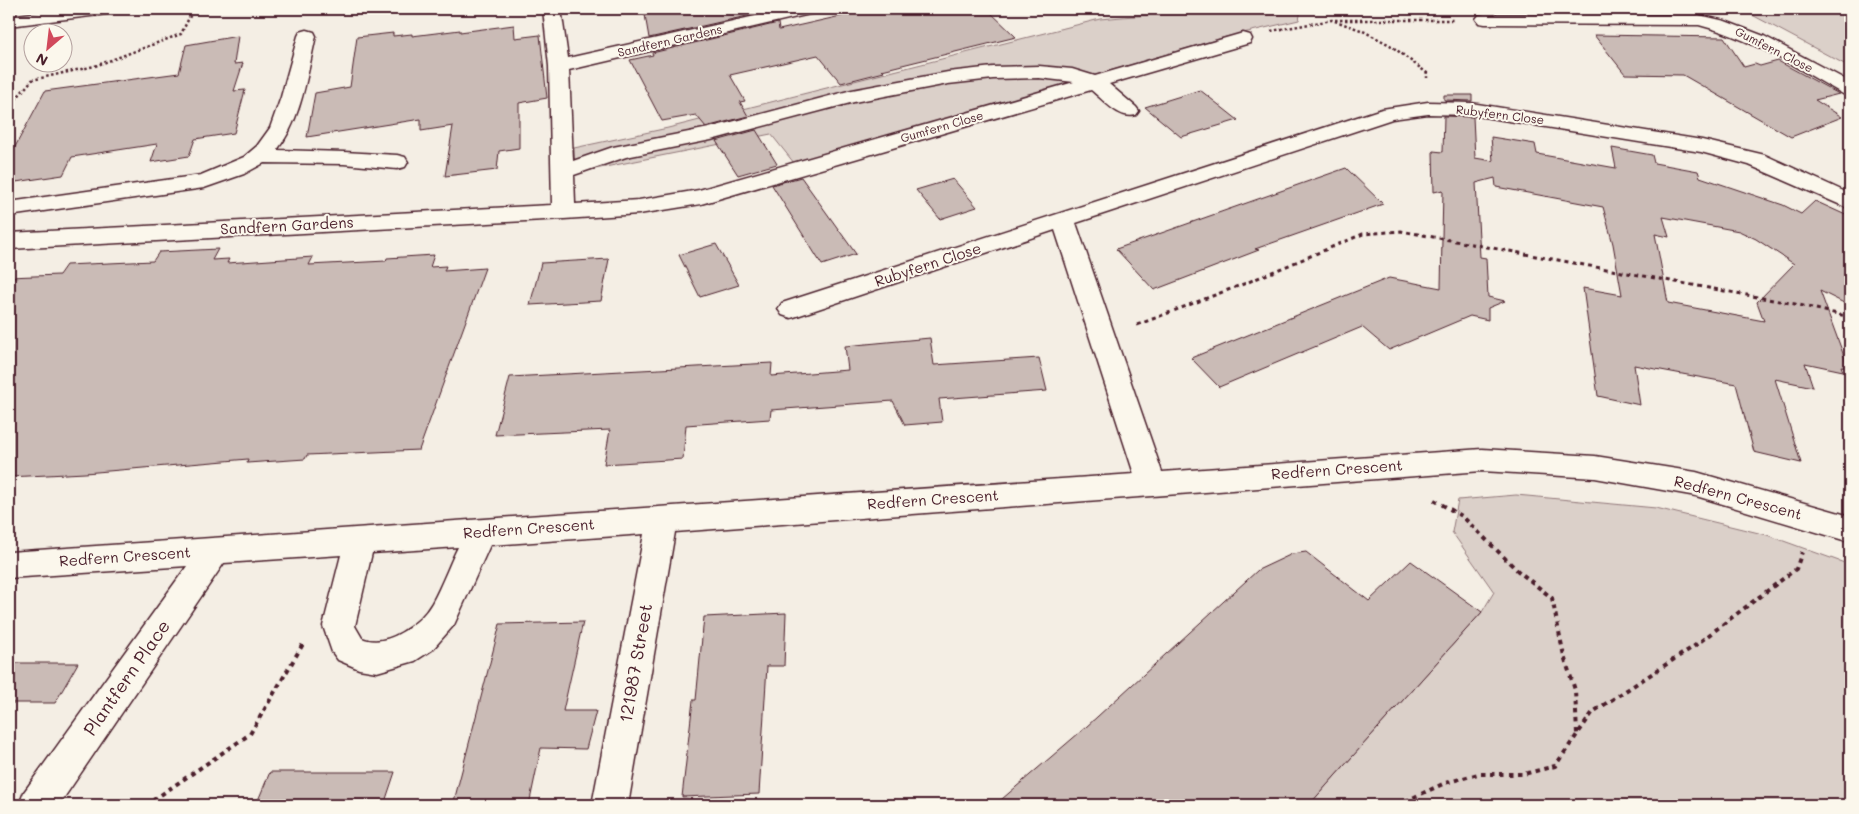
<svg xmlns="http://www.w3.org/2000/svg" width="1859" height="814" viewBox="0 0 1859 814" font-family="Mali,sans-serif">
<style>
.green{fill:#dbd0c9;stroke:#92787a}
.building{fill:#cabbb6;stroke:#4a1f2b;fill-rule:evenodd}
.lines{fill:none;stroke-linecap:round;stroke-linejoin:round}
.minor-casing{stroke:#4a1f2b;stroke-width:3}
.path-far2{stroke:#4a1f2b;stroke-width:2.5;stroke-dasharray:2.5 2.5;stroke-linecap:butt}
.path-far1{stroke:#4a1f2b;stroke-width:3;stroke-dasharray:4 4;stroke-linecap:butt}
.path{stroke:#4a1f2b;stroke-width:4;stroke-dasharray:4.5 4.5;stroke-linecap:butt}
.minor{fill:#fbf7ec;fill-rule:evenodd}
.labels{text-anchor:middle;stroke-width:4;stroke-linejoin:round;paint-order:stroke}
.far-street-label{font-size:12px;fill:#4a1f2b;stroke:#fbf7ec}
.street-label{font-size:15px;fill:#4a1f2b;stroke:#fbf7ec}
.near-street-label{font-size:18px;fill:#4a1f2b;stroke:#fbf7ec}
</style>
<rect width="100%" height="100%" fill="#f4eee4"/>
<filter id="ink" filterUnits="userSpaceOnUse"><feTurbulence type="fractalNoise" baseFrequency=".02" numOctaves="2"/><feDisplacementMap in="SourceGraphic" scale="10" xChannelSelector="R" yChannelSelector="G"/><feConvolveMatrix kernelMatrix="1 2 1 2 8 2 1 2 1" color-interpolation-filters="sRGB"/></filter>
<g filter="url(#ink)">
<path class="green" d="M 1741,9 L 1850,9 L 1850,67 Z
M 1301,10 L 1299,20 L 1226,37 L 794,163 L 771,134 L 575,173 L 574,148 L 668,128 L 1100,19 C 1166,12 1234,13 1301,10 Z
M 1516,495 L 1656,508 L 1767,535 L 1850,565 L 1850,805 L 1309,805 L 1482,612 L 1494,592 L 1452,532 L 1458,500 Z"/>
<path class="building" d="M 644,9 L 778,9 L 649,38 Z
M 872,9 L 987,9 L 1016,37 L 882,70 L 884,72 L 841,83 L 818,55 L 730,75 L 745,101 L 740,102 L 748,116 L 706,127 L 696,115 L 662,121 L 630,60 L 653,55 L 652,53 L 778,23 L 779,30 Z
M 514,25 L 515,38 L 540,35 L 547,98 L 519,103 L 519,148 L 499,151 L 497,170 L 445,176 L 453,126 L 421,131 L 421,119 L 307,137 L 315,93 L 350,87 L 357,37 L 393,33 L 393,36 L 412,34 L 412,36 L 460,30 L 460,32 Z
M 1594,35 L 1724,37 L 1744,67 L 1755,64 L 1760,66 L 1778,61 L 1839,94 L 1815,100 L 1842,117 L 1791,137 L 1683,75 L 1625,74 Z
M 238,36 L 234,64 L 243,63 L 234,91 L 245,90 L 234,133 L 195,139 L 189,156 L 151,162 L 157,144 L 72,157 L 63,175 L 9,183 L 9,158 L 45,91 L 179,73 L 186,45 Z
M 1200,90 L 1238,120 L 1181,137 L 1145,107 Z
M 1444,95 L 1472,95 L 1472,101 L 1444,100 Z
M 1444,116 L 1473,117 L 1475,158 L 1493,161 L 1491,137 L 1535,144 L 1537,154 L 1616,168 L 1612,148 L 1652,155 L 1654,163 L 1698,171 L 1700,177 L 1783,205 L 1801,214 L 1815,201 L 1850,217 L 1850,306 L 1820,291 L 1848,367 L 1841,366 L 1843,371 L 1805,363 L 1813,387 L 1775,379 L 1801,463 L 1754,452 L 1736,384 L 1634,365 L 1640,405 L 1598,396 L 1583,288 L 1622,295 L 1613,244 L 1603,207 L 1496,187 L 1495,178 L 1476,183 L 1480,257 L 1486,258 L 1488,297 L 1505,301 L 1488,308 L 1488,320 L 1470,316 L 1389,350 L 1362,327 L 1219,387 L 1191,358 L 1389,278 L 1441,288 L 1443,190 L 1434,192 L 1433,151 L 1443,152 ZM 1663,217 L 1739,231 L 1756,239 L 1794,264 L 1757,302 L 1764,321 L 1668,303 L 1655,234 L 1669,237 Z
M 756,130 L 777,164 L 738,175 L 716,141 Z
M 1346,168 L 1383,204 L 1255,249 L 1259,250 L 1154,290 L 1116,249 Z
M 801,177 L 856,254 L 822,265 L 772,185 Z
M 953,179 L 977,207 L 940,219 L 916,190 Z
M 716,244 L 739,285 L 700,297 L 679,255 Z
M 218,249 L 212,260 L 229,259 L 227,263 L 313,257 L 309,265 L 386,261 L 387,258 L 434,255 L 430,267 L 446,266 L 444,271 L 485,268 L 419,450 L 307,455 L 305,459 L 247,463 L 248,459 L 85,473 L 9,477 L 9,277 L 59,275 L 66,265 L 153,261 L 159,252 Z
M 609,259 L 601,301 L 530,305 L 541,263 Z
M 930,338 L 934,365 L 1039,358 L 1047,391 L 939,399 L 942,422 L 905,425 L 893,401 L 771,410 L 770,419 L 686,425 L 683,459 L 604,464 L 610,430 L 495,435 L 510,377 L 772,363 L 771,376 L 848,370 L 845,346 Z
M 1306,552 L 1369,601 L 1411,561 L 1482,612 L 1309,805 L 995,805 L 1086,727 L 1258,570 L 1292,554 Z
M 786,613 L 784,666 L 767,666 L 759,794 L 682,797 L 693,700 L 696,700 L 704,617 Z
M 583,622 L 563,711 L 596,711 L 586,749 L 541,748 L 529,805 L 453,805 L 500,624 Z
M 9,663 L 78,663 L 55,703 L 9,703 Z
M 270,772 L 395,772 L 384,805 L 256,805 Z"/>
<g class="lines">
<defs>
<path id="minor" d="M 65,9 L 116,9 L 113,13 L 107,14 L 9,26 L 9,16 Z
M 543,9 L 561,9 L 568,58 L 787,9 L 819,9 L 816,13 L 810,14 L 569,70 L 573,161 L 613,147 L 709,128 L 852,90 L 948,72 L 993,67 L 1039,66 L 1072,69 L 1095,76 L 1243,33 L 1250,35 L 1252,39 L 1250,43 L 1109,84 L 1136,107 L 1139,111 L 1136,115 C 1119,120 1104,100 1091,90 L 701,204 L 639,214 L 564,219 L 9,249 L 9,233 L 552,205 L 549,66 ZM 1039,78 L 1074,82 L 699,190 L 639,200 L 575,204 L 574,175 L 626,157 L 711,140 L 854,102 L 948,84 L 993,79 Z
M 1485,14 L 1699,15 L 1725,21 L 1764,36 L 1850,82 L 1850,96 L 1843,94 C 1797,68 1751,38 1699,25 L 1485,24 L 1479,23 L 1476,19 L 1479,15 Z
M 307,30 L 314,32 L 316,36 C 307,74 302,119 277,150 L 344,152 L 397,155 L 405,157 L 408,162 L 405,167 L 397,169 L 344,164 L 264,163 L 244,174 L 204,188 L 9,216 L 9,202 L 201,175 L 244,157 L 257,146 L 270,128 L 281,97 L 298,36 L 300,32 Z
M 1428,102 L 1471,103 L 1702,140 L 1765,155 L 1850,194 L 1850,209 L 1749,165 L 1701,152 L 1471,115 L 1428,114 L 1392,119 L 1076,223 L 1162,472 L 1482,449 L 1595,456 L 1696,472 L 1850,516 L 1850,542 L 1696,496 L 1595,478 L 1482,471 L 675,532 L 628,805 L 592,805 L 644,534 L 490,545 L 454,625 L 432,650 L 415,661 L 377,672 L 359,669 L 338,660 L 332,652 L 323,626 L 341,555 L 224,563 L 59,805 L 19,805 L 24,792 L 187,566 L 9,578 L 9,552 L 1134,474 L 1055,230 L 791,318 L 782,315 L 778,309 L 782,303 L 1382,109 ZM 458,547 C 449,565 442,585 432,603 C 420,624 386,649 362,638 L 355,626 L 372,553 Z"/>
</defs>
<use href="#minor" class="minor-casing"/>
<path class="path-far2" d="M 1335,20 L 1454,20
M 1271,31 L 1332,20 L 1361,30 L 1390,45 L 1427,73 L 1427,78
M 9,107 L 32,80 L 95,66 L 181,34 L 192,12"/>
<path class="path-far1" d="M 1137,325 L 1246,283 L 1363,234 L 1401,231 L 1795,304 L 1850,317"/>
<path class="path" d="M 1434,500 L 1462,516 L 1518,571 L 1552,598 L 1564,656 L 1575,690 L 1577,734
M 146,805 L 250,734 L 303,644
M 1397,805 L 1445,783 L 1478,774 L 1524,774 L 1555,766 L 1593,712 L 1693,647 L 1796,569 L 1802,552"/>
<use href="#minor" class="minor"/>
</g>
</g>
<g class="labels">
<g class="far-street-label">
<text transform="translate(670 41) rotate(-13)" y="4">Sandfern Gardens</text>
<text transform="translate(1774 50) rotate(27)" y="4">Gumfern Close</text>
<text transform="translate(1500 115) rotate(7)" y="4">Rubyfern Close</text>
<text transform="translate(942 127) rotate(-16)" y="4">Gumfern Close</text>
</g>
<g class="street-label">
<text transform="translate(287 226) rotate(-3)" y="5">Sandfern Gardens</text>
<text transform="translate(928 265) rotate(-18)" y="5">Rubyfern Close</text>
<text transform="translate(1337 470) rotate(-4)" y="5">Redfern Crescent</text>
<text transform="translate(1738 498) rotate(15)" y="5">Redfern Crescent</text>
<text transform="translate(933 500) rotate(-4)" y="5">Redfern Crescent</text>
<text transform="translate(529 529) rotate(-4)" y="5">Redfern Crescent</text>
<text transform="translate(125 557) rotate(-4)" y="5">Redfern Crescent</text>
</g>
<g class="near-street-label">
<text transform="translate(636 663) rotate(-80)" y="6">121987 Street</text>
<text transform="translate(127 678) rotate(-55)" y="6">Plantfern Place</text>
</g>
</g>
<rect width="1859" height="814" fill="none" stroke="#fbf7ec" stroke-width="30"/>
<rect x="15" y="15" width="1829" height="784" fill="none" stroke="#4a1f2b" stroke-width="2" filter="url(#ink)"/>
<g transform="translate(48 48) rotate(208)"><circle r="24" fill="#fbf7ec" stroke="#b4a19f"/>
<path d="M0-4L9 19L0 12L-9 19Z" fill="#d1495b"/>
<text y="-8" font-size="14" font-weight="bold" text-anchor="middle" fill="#4a1f2b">N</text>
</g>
</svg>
